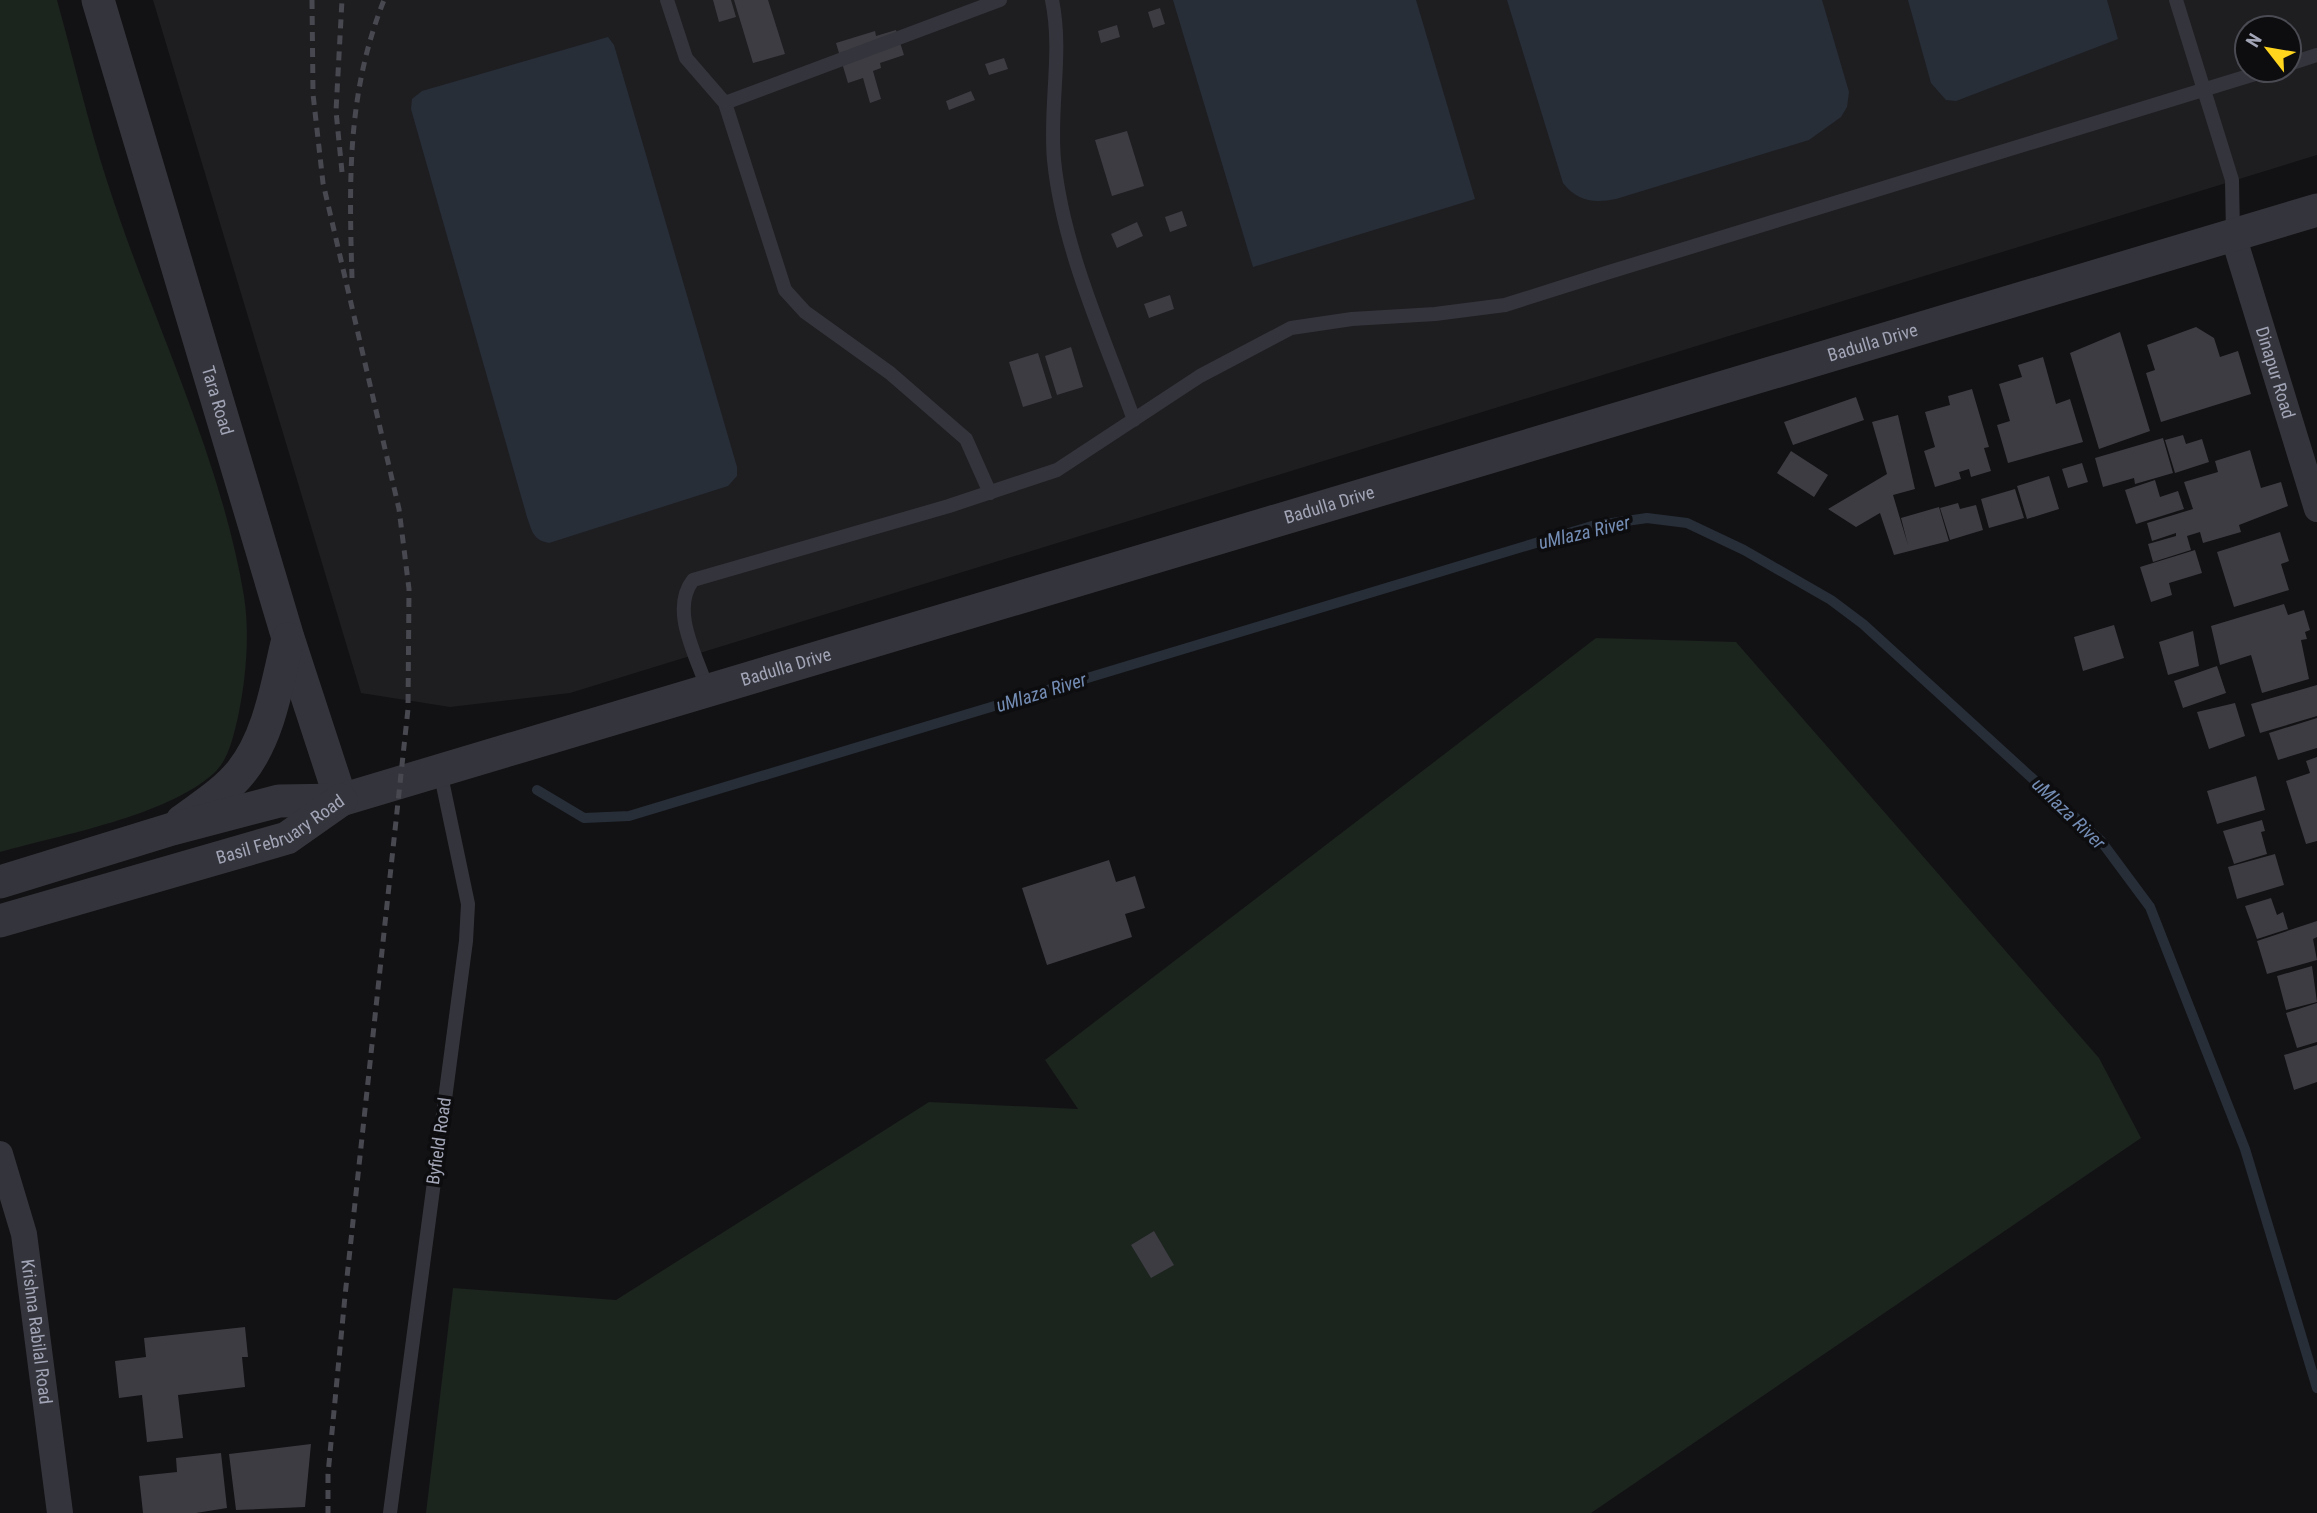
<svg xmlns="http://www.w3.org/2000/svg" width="2317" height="1513" viewBox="0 0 2317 1513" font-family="'Roboto Condensed',sans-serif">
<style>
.built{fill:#1e1e21;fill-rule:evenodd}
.green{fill:#1c241e}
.water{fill:#272e38}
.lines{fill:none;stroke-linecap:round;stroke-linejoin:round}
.stream{stroke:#272e38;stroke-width:10}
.building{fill:#3c3c42}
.service{stroke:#34343c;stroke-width:14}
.minor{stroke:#34343c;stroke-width:26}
.tertiary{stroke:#34343c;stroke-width:33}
.rail{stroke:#474850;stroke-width:5;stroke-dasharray:9 7;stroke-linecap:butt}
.labels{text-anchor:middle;stroke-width:7;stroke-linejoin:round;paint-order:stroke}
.street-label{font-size:18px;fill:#a2a5b6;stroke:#0d0d0f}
.water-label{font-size:19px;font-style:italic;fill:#748db5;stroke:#0d0d0f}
</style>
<rect width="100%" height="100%" fill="#121214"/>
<path class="built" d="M 153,0 L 2317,0 L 2317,155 L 570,693 L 450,707 L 361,693 ZM 2247,28 L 2289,28 L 2289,70 L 2247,70 Z"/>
<path class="green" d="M 0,0 L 57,0 C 74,61 88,123 108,184 C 152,321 220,453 244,596 C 250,634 246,680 238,717 C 233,737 229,760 213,774 C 166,816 61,835 0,852 Z
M 1596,638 L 1736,642 L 2099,1058 L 2141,1138 L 1591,1513 L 426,1513 L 453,1288 L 616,1300 L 929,1102 L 1078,1109 L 1045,1060 Z"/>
<path class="water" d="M 1173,0 L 1416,0 L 1475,199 L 1253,267 Z
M 1507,0 L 1822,0 L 1849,92 L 1847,107 L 1841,117 L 1809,140 L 1616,199 C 1594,203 1578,202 1563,183 Z
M 1908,0 L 2107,0 L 2118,39 L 1956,101 L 1946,100 L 1931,83 Z
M 608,37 L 614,45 L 737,467 L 737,476 L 728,486 L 549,543 C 533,540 532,531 527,517 L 411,109 L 412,99 L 422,91 Z"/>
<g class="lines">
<path class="stream" d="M 537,790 L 584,818 L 629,816 L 1592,526 L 1647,518 L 1687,523 L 1744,550 L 1831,600 L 1863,624 L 2101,841 L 2150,907 L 2245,1149 L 2317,1388"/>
</g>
<path class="building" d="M 713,0 L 731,0 L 736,17 L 719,22 Z
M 734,0 L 768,0 L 785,54 L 753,63 Z
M 1160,8 L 1165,24 L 1153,28 L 1148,12 Z
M 1117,25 L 1120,37 L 1101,43 L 1098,31 Z
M 896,30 L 904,55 L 880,63 L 881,68 L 873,71 L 881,99 L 870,103 L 863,78 L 848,83 L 836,43 L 875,31 L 876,36 Z
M 1004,58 L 1008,69 L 989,75 L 985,64 Z
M 971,91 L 975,100 L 949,110 L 946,101 Z
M 1127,131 L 1144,186 L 1112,196 L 1095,140 Z
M 1182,211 L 1187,226 L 1170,232 L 1165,217 Z
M 1137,222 L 1143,236 L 1117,248 L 1111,234 Z
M 1170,295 L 1174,309 L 1149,318 L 1144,304 Z
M 2196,327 L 2214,338 L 2220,357 L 2238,351 L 2251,394 L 2161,422 L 2146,373 L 2155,370 L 2147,345 Z
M 2120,332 L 2150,431 L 2099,449 L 2070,353 Z
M 1071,347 L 1083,387 L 1057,395 L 1045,356 Z
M 1038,353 L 1052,398 L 1023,407 L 1009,362 Z
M 2043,357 L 2056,404 L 2070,399 L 2083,442 L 2008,463 L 1997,425 L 2010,421 L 1999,384 L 2022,377 L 2018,365 Z
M 1972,389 L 1989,447 L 1984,448 L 1991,471 L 1971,477 L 1969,469 L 1959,472 L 1961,479 L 1935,487 L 1924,451 L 1935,447 L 1925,412 L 1950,405 L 1948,396 Z
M 1856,397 L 1864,420 L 1793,445 L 1784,422 Z
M 1898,415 L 1915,489 L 1893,495 L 1908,545 L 1901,518 L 1939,507 L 1949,541 L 1894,555 L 1880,513 L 1856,527 L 1828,509 L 1887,474 L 1872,422 Z
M 2183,435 L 2186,444 L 2202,439 L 2209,462 L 2175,473 L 2165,440 Z
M 2163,438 L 2173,473 L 2135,484 L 2134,478 L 2103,487 L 2095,458 Z
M 2250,450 L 2261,488 L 2281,482 L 2288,506 L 2239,525 L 2241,532 L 2203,543 L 2200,532 L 2187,536 L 2191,550 L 2153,562 L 2148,544 L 2176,536 L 2176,533 L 2152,541 L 2147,523 L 2193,509 L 2184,482 L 2218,472 L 2215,461 Z
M 1791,451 L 1828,475 L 1814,497 L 1777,473 Z
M 2082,463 L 2088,482 L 2068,488 L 2062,469 Z
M 2049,476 L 2059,509 L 2027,519 L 2017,486 Z
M 2155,480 L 2160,497 L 2178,491 L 2184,509 L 2136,524 L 2125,490 Z
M 2015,489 L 2024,518 L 1989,528 L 1981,499 Z
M 1958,503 L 1960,509 L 1976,505 L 1983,530 L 1950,540 L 1940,508 Z
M 2280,532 L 2289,561 L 2281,564 L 2289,590 L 2234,607 L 2217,552 Z
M 2195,550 L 2202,573 L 2169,583 L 2172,595 L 2151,602 L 2140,567 Z
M 2284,604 L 2288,615 L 2304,610 L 2310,630 L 2305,632 L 2307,639 L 2301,640 L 2309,679 L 2262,693 L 2251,655 L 2220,665 L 2211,626 Z
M 2114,625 L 2124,658 L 2083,671 L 2074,637 Z
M 2193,631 L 2199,666 L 2168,675 L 2159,642 Z
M 2217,666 L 2226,693 L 2183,708 L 2174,681 Z
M 2317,685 L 2317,716 L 2260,733 L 2251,704 Z
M 2235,703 L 2245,736 L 2209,749 L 2197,712 Z
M 2317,718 L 2317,748 L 2278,760 L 2269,733 Z
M 2317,757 L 2317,841 L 2306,844 L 2286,781 L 2310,773 L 2306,761 Z
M 2256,776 L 2265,810 L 2217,824 L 2207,791 Z
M 2262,820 L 2265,831 L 2261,832 L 2267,854 L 2234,864 L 2223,831 Z
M 2275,854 L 2284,885 L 2237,899 L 2228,867 Z
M 1109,860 L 1116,882 L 1135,876 L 1145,908 L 1125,914 L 1132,937 L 1047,965 L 1022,888 Z
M 2271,898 L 2277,915 L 2283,912 L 2288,929 L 2257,939 L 2245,906 Z
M 2317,921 L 2317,937 L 2313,939 L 2317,960 L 2267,974 L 2257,941 Z
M 2312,966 L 2317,1002 L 2286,1010 L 2277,976 Z
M 2317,1003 L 2317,1042 L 2297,1048 L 2286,1013 Z
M 2317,1045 L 2317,1082 L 2294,1090 L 2284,1055 Z
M 1154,1231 L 1174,1265 L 1151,1278 L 1131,1245 Z
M 245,1327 L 248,1357 L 242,1357 L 245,1387 L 178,1395 L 183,1438 L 147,1442 L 142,1395 L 119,1398 L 115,1361 L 146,1357 L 144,1338 Z
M 311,1444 L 305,1507 L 236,1510 L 229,1454 Z
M 221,1453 L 227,1508 L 196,1513 L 143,1513 L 139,1476 L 177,1472 L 176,1458 Z"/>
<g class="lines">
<path class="service" d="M 667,0 L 686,58 L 725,103 L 785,290 L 805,312 L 890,373 L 966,439 L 990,493
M 1052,0 C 1063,53 1049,106 1054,160 C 1063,249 1104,337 1134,420
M 2176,0 L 2232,180 L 2233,235
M 2289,64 L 2317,55
M 725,103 L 1000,0
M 708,691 C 698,658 669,611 693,580 L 949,506 L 1057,470 L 1200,376 L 1291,328 L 1352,319 L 1435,314 L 1505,305 L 1606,273 L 2268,70
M 390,1513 L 466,941 L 468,904 L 440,771"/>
<g class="minor">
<path id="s1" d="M 2233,235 L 2317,509"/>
<path id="s2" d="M 0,1154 L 24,1234 L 60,1513"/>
</g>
<g class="tertiary">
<path id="s3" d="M 98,0 L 288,638 L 341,800"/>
<path d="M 182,821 C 202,806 225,792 241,772 C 270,736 277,683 288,639"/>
<path id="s4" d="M 0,882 L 172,829 L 279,801 L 341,800 L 2317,210"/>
<path id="s5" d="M 0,921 L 287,838 L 341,800"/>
</g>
<path class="rail" d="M 312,0 L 313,94 L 323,183 L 399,509 L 409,589 L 408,709 L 345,1296 L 328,1474 L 328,1513
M 342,172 L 336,111 L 342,0
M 352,278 C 349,180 347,93 384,0"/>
</g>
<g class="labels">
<g class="street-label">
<text dy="6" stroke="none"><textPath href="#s4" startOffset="1951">Badulla Drive</textPath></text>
<text dy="6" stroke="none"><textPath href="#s1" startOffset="144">Dinapur Road</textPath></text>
<text dy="6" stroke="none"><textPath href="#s3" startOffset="418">Tara Road</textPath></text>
<text dy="6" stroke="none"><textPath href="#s4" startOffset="1384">Badulla Drive</textPath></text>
<text dy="6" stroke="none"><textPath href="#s4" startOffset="817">Badulla Drive</textPath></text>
<text dy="6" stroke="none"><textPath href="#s5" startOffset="296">Basil February Road</textPath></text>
<text transform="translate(439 1141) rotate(-82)" y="6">Byfield Road</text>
<text dy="6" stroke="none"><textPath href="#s2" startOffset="182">Krishna Rabilal Road</textPath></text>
</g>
<g class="water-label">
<text transform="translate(1584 532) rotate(-13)" y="7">uMlaza River</text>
<text transform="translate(1041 692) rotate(-17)" y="7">uMlaza River</text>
<text transform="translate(2069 813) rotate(44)" y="7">uMlaza River</text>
</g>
</g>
<g transform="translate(2268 49) rotate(301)"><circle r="33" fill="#0d0d0f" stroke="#494a52" stroke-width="2"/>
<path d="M0-5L12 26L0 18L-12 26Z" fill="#ffd51e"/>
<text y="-10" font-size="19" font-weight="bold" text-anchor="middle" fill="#a2a5b6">N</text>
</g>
</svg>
